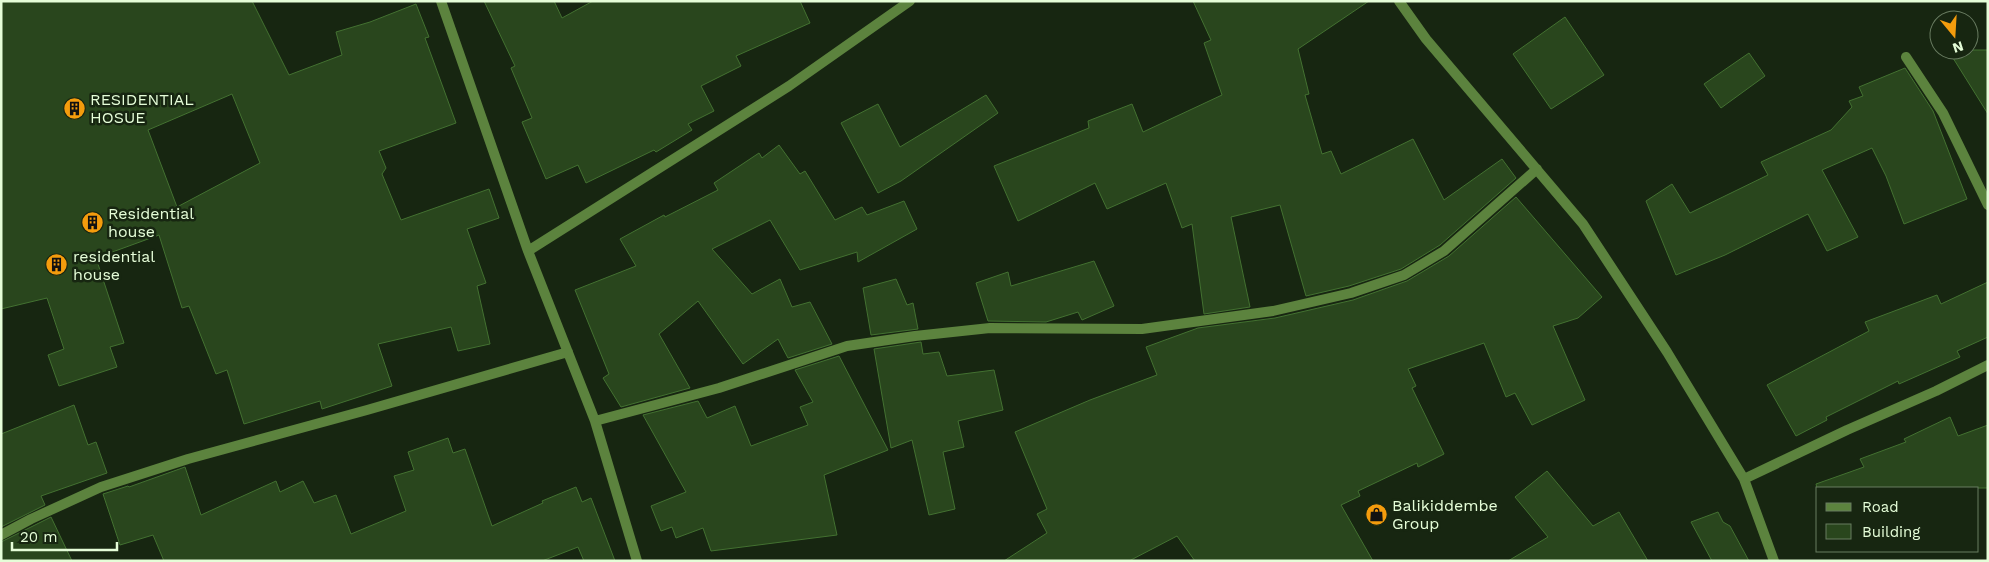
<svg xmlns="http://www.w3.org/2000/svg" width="1989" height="562" viewBox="0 0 1989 562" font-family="'Work Sans',sans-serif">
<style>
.building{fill:#29461d;stroke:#437131;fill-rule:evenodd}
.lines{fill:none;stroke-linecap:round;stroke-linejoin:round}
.street{stroke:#5c833e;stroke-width:10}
.labels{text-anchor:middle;stroke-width:5;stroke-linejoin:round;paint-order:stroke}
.poi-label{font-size:16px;fill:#e5fdd8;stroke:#172611;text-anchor:start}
</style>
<rect width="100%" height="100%" fill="#172611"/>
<path class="building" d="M 1,1 L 252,1 L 289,75 L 342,55 L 336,32 L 370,22 L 416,4 L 429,37 L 425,38 L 456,123 L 379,151 L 386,168 L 382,174 L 401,220 L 489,189 L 499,218 L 467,229 L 486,283 L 477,286 L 490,344 L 458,351 L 451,327 L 378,344 L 392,386 L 322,409 L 320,401 L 244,424 L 227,370 L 216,374 L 189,306 L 182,308 L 159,235 L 96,258 L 124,343 L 110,347 L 117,367 L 59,386 L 48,355 L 64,349 L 47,298 L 1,309 ZM 232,94 L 260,163 L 177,207 L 148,130 Z
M 484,1 L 554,1 L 562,18 L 593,1 L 800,1 L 810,23 L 736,56 L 741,66 L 701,86 L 714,111 L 688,124 L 692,130 L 656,152 L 654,150 L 586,183 L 578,165 L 546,179 L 522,122 L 532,118 L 511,68 L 515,66 Z
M 1193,1 L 1369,1 L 1298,49 L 1309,94 L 1305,95 L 1322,154 L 1331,151 L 1341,174 L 1413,139 L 1444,200 L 1502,159 L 1516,178 L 1440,245 L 1401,269 L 1349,286 L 1306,296 L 1280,205 L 1231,217 L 1250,307 L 1204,314 L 1192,224 L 1182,228 L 1166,183 L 1107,209 L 1095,183 L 1018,221 L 994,166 L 1089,128 L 1088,121 L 1132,104 L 1143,132 L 1222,95 L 1204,43 L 1211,40 Z
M 1565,17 L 1604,75 L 1551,109 L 1513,54 Z
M 1948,50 L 1988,50 L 1988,114 Z
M 1749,53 L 1765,76 L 1721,108 L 1704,84 Z
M 1905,68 L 1933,111 L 1967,199 L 1904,224 L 1886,176 L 1872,148 L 1822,170 L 1858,237 L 1827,251 L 1808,214 L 1725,255 L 1676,275 L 1646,201 L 1672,184 L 1690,213 L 1768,175 L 1761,162 L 1831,130 L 1852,107 L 1849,101 L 1863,96 L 1859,87 Z
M 986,95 L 998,113 L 901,181 L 878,193 L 841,123 L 878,104 L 900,147 Z
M 779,145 L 800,174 L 805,171 L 835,220 L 862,207 L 867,215 L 904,201 L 917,229 L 858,262 L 857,252 L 800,270 L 770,220 L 712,249 L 752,294 L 780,279 L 792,307 L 810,302 L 832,344 L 788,358 L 778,339 L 743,364 L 698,301 L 659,334 L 690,388 L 621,407 L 603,378 L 609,374 L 575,290 L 636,266 L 620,239 L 664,215 L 665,217 L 718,190 L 714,183 L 759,153 L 762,158 Z
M 1516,197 L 1602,297 L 1578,318 L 1553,326 L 1585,400 L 1532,425 L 1515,393 L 1506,397 L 1484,343 L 1408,369 L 1416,386 L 1412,388 L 1444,454 L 1418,467 L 1417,463 L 1358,491 L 1360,496 L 1341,505 L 1373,561 L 1195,561 L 1177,536 L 1129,561 L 1004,561 L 1047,533 L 1037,514 L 1047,509 L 1015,432 L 1090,400 L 1157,375 L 1146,347 L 1198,328 L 1275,318 L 1353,300 L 1407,281 L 1449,256 Z
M 1094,261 L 1114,306 L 1082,320 L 1078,312 L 1046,322 L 988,321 L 976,283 L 1008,272 L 1011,286 Z
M 896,279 L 907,305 L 913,303 L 918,329 L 871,335 L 863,288 Z
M 1988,282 L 1988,337 L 1957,351 L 1960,357 L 1899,384 L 1898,381 L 1826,417 L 1827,420 L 1796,436 L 1767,385 L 1869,331 L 1865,322 L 1937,295 L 1941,304 Z
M 921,342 L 923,354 L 939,352 L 947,376 L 994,370 L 1003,410 L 958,421 L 964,447 L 943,452 L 955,509 L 929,515 L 912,440 L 891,448 L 874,349 Z
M 839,356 L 888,450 L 824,475 L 837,535 L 711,551 L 703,528 L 676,538 L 672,527 L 661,531 L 651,506 L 686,492 L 643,415 L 698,401 L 707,418 L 735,406 L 751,446 L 808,425 L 800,407 L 813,402 L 795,370 Z
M 74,405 L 88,445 L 96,442 L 107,473 L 41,496 L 45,505 L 1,527 L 1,434 Z
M 1950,417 L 1958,436 L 1988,425 L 1988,488 L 1817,488 L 1816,484 L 1864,467 L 1860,459 L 1906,442 L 1904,439 Z
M 448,438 L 453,453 L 465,449 L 492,526 L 543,503 L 542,501 L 576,487 L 582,502 L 591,498 L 615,561 L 584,561 L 578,547 L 542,561 L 164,561 L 153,535 L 120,545 L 103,494 L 128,486 L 129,487 L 185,467 L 201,515 L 276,481 L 280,492 L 303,481 L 314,503 L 336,495 L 351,534 L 406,511 L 394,476 L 414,470 L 408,452 Z
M 1547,471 L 1593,526 L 1619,512 L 1648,561 L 1508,561 L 1548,537 L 1515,497 Z
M 1718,512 L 1723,522 L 1730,526 L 1749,561 L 1712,561 L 1691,522 Z
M 51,517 L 72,561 L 1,561 L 1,542 Z"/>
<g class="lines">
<path class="street" d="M 441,1 L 528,251 L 595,421 L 637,561
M 1399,1 L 1426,39 L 1583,224 L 1667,352 L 1744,479 L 1774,561
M 1906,57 L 1943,113 L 1988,205
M 528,251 L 789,86 L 910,1
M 595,421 L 719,388 L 847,346 L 915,336 L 990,328 L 1142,329 L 1273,311 L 1351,293 L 1404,275 L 1444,251 L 1537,169
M 1744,479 L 1847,430 L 1936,391 L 1988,365
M 1,535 L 31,519 L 101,487 L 188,459 L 367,410 L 568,352"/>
</g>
<defs>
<symbol id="building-disc" viewBox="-11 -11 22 22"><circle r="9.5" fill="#f49c0d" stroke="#172611"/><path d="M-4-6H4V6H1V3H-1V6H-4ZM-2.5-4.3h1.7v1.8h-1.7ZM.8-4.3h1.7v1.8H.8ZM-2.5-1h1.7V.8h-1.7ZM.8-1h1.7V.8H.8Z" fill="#111"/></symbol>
<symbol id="shop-disc" viewBox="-11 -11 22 22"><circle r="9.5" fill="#f49c0d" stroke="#172611"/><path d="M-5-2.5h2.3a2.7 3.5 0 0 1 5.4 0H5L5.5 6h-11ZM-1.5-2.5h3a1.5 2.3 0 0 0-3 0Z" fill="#111"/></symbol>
</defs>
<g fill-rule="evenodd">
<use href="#building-disc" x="62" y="96" width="25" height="25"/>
<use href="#building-disc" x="80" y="210" width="25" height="25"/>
<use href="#building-disc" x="44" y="252" width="25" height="25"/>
<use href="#shop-disc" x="1364" y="502" width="25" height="25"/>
</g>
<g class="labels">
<g class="poi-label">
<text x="90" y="105">RESIDENTIAL<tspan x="90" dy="18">HOSUE</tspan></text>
<text x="108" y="219">Residential<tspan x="108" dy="18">house</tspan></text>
<text x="73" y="262">residential<tspan x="73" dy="18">house</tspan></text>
<text x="1392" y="511">Balikiddembe<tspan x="1392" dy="18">Group</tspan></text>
</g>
</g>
<rect width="1989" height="562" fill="none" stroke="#e5fdd8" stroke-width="5"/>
<rect x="1816" y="487" width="162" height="65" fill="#172611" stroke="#697c61"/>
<rect x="1826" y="503" width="25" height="8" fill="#5c833e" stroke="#697c61"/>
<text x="1862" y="512" font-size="15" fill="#e5fdd8">Road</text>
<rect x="1826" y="524" width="25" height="15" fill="#29461d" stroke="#697c61"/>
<text x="1862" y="537" font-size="15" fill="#e5fdd8">Building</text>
<g transform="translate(1954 35) rotate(162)"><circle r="24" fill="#172611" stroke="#697c61"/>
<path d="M0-4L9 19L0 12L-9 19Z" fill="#f49c0d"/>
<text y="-8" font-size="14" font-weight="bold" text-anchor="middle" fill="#e5fdd8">N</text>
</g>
<path d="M12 542v8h105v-8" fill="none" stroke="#e5fdd8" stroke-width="2.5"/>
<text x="20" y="542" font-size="15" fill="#e5fdd8" stroke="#172611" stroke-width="4" paint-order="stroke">20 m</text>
</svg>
